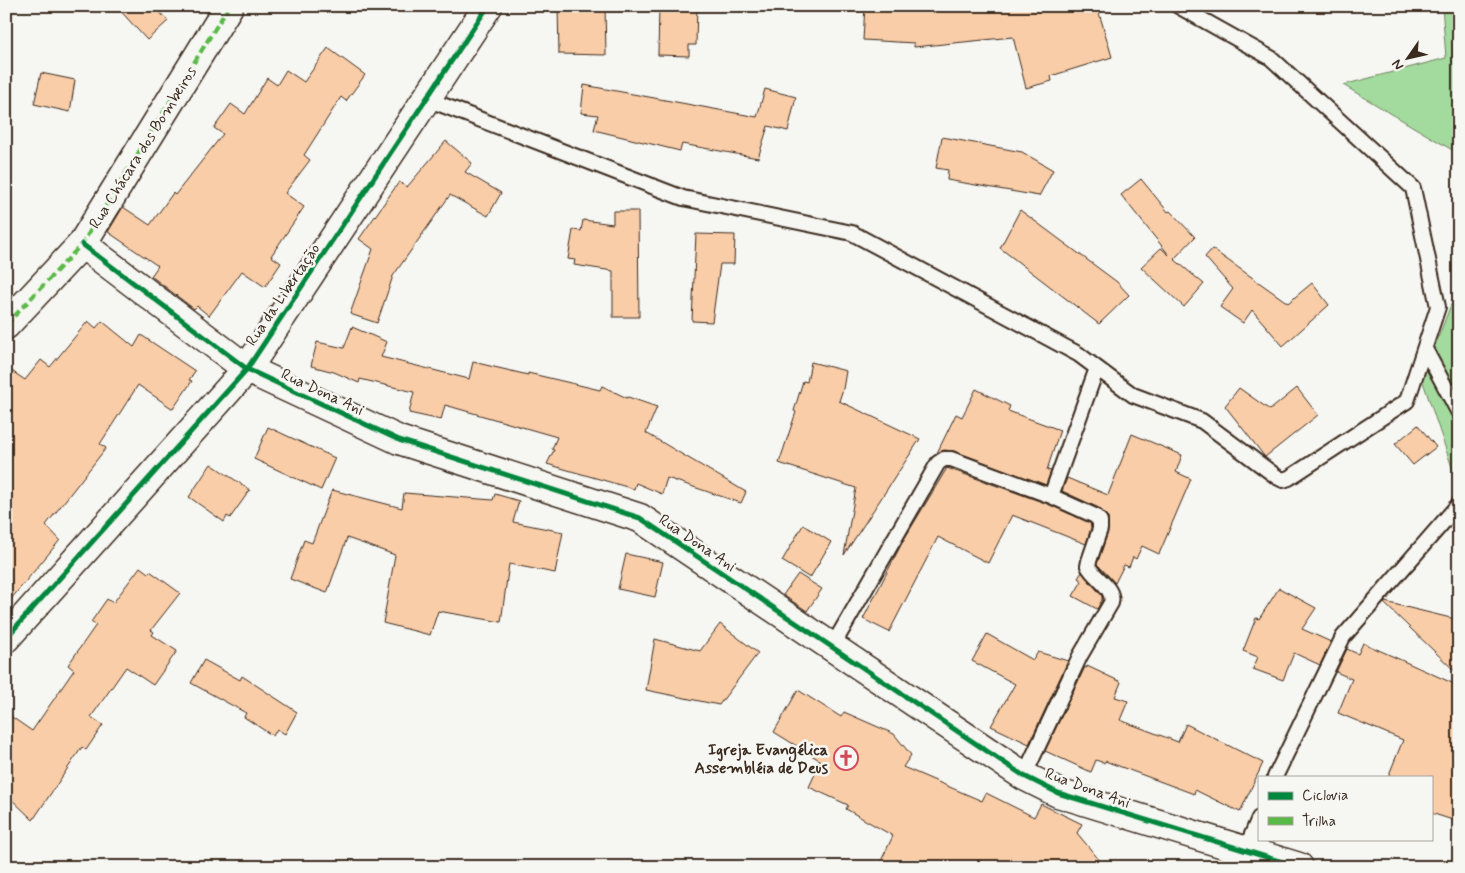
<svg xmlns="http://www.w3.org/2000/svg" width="1465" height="873" viewBox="0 0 1465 873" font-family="Mynerve,sans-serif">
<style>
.green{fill:#a3da9e;stroke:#6f825e}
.building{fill:#f9cda8;stroke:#3b2a1e}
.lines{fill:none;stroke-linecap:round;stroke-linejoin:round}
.lane-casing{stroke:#3b2a1e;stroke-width:18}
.street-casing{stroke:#3b2a1e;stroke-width:31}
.lane{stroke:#f6f6f2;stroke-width:14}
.street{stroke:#f6f6f2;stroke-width:28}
.quiet{stroke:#58b947;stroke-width:4;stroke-dasharray:8 4;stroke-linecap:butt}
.cycleway-casing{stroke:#f6f6f2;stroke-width:8}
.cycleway{stroke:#00873e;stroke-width:5}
.labels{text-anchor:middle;stroke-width:5;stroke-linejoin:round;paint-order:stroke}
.street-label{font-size:16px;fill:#3b2a1e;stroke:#f6f6f2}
.poi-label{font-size:16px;font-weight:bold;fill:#3b2a1e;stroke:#f6f6f2;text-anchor:end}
</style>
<rect width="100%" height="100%" fill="#f6f6f2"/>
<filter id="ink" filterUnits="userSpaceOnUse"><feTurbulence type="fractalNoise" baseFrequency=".02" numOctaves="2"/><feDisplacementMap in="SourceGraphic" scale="10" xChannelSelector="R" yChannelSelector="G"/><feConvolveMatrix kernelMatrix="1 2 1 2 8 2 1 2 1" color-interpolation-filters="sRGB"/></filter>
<g filter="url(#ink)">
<path class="green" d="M 1442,6 L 1459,6 L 1459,154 L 1343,85 L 1446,58 Z
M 1459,284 L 1459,488 L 1422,379 Z"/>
<path class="building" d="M 116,6 L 154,6 L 168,21 L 147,40 Z
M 558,6 L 605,6 L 606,55 L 559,54 Z
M 659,6 L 697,6 L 696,45 L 689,45 L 689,56 L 658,55 Z
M 865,6 L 1097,6 L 1112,57 L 1051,76 L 1052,81 L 1026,88 L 1013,37 L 914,47 L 914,43 L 863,40 Z
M 328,48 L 365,75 L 346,101 L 341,97 L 304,155 L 310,160 L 285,193 L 304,207 L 271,256 L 281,263 L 265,287 L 242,271 L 209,316 L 197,306 L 194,309 L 151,276 L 158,266 L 108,232 L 123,207 L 150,225 L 173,193 L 175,195 L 223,134 L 214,128 L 231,104 L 245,114 L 267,78 L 277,85 L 286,70 L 304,82 Z
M 41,73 L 75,80 L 70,112 L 34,104 Z
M 584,85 L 757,117 L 765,89 L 796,97 L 788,131 L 768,126 L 758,158 L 682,144 L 680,151 L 594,130 L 598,115 L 581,113 Z
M 942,137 L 1022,152 L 1053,170 L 1039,196 L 947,180 L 948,170 L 936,168 Z
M 446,141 L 472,163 L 465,172 L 501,193 L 488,216 L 450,195 L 393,276 L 377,323 L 350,314 L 373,249 L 359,239 L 399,182 L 407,187 Z
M 1141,179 L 1168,212 L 1170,211 L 1195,237 L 1174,259 L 1204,284 L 1184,307 L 1141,267 L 1161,248 L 1169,255 L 1121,195 Z
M 1020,210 L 1117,282 L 1129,295 L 1099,324 L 1000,248 Z
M 613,211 L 638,211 L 639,317 L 613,317 L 613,271 L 574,265 L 575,260 L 568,259 L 573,230 L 581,231 L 583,220 L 613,224 Z
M 696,234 L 735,235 L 734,264 L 720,264 L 712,322 L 692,321 Z
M 1212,249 L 1288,303 L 1312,283 L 1329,305 L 1283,346 L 1252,310 L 1243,323 L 1220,307 L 1233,289 L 1205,257 Z
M 88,321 L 96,328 L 102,321 L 134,347 L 141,335 L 195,371 L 189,380 L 192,381 L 173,409 L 138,385 L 100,444 L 106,448 L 46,525 L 60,540 L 6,605 L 6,367 L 25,380 L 41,360 L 50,367 Z
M 352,327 L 387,342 L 381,357 L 469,379 L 473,362 L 528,375 L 528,373 L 600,390 L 602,386 L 627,398 L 628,397 L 657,407 L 646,433 L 746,492 L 741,503 L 667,478 L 662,494 L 636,483 L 634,489 L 547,464 L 554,450 L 552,449 L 557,437 L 445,405 L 441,420 L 409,413 L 414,392 L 360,379 L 359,383 L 334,372 L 311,366 L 317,342 L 344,348 Z
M 811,362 L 846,371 L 843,389 L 839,401 L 920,439 L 844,555 L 856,488 L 779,463 L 796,412 L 794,411 L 803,381 L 807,382 Z
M 1239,388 L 1270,410 L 1297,388 L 1318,415 L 1265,457 L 1225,406 Z
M 976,389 L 1010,406 L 1008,411 L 1060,430 L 1047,470 L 1051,471 L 1046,485 L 954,451 L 944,450 L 937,453 L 956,414 L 962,417 Z
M 1418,425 L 1436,447 L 1413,465 L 1395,444 Z
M 268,427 L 335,458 L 321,490 L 254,459 Z
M 1132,434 L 1182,455 L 1176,472 L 1191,479 L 1159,554 L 1142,546 L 1136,559 L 1133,557 L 1129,567 L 1124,565 L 1115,583 L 1097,564 L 1108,532 L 1108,517 L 1099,508 L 1062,491 L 1067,478 L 1108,495 Z
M 211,464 L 250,490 L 230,518 L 227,516 L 224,522 L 189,497 Z
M 947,468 L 1048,504 L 1090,523 L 1091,528 L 1086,544 L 1012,515 L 988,563 L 938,537 L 889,632 L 863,619 L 903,541 Z
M 332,490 L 402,508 L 404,493 L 493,500 L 495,494 L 519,501 L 513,522 L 563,532 L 555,573 L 509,564 L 501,622 L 438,611 L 430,635 L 383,623 L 395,555 L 347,538 L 327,593 L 290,579 L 304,540 L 312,543 Z
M 803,525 L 831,542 L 810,578 L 782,561 Z
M 626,554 L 663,562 L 655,597 L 618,589 Z
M 140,567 L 148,573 L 150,571 L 180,593 L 151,630 L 154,632 L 152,635 L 177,651 L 153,685 L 126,667 L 91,717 L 103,725 L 86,750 L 82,747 L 33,820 L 6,794 L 6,713 L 32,731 L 74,670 L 68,665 L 96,625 L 91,622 L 107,599 L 113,603 Z
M 1082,572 L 1102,596 L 1102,600 L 1097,609 L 1073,596 L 1082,581 L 1078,578 Z
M 798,574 L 822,589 L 807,611 L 783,595 Z
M 1279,588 L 1316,608 L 1302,629 L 1331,642 L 1320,665 L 1294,653 L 1283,680 L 1253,669 L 1258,657 L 1243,651 L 1256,618 L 1259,619 Z
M 1385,602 L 1459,620 L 1459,675 L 1384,603 Z
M 720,624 L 758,653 L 719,705 L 646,690 L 655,639 L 700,651 Z
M 987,634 L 1033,660 L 1038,652 L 1068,661 L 1029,744 L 991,726 L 1015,684 L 972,661 Z
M 1363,643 L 1459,686 L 1459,822 L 1431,813 L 1431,777 L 1388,777 L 1403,740 L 1338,713 L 1352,679 L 1336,672 L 1347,649 L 1358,654 Z
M 204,660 L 240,680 L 242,676 L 297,712 L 285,734 L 277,729 L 273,736 L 244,717 L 246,713 L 191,683 Z
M 1087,666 L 1121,682 L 1115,697 L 1128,701 L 1120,720 L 1178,742 L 1186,724 L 1263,763 L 1240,812 L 1195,790 L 1194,794 L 1105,761 L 1104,763 L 1096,760 L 1091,772 L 1045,751 L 1085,667 L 1087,668 Z
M 798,690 L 841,717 L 844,712 L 894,734 L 911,755 L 903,767 L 982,801 L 986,793 L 1034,817 L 1041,804 L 1082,824 L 1077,833 L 1105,867 L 878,867 L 893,836 L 846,809 L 848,805 L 809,787 L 821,761 L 774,732 Z"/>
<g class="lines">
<defs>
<path id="lane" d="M 427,99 L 683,198 L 852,233 L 1078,354 L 1133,395 L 1202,421 L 1277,477 L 1283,480 L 1289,478 L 1407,401 L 1438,307 L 1413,188 L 1271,58 L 1178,6
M 1425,349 L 1459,413
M 1051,496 L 1097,368
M 832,647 L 938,463 L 944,459 L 951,459 L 1051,496 L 1095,516 L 1100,521 L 1100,529 L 1089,561 L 1088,566 C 1095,579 1115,588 1111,603 L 1080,656 L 1024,776
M 1275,777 L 1343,637 L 1459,504
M 1245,851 L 1259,818"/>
<path id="street" d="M 82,244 L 247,369 L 399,440 L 640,518 L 1024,776 L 1058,793 L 1299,867
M 6,325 L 82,244 L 229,6
M 6,638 L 247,369 L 488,6"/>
</defs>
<use href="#lane" class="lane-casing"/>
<use href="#street" class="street-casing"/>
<use href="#lane" class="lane"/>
<use href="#street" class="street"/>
<path class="quiet" d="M 6,325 L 82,244 L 229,6"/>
<defs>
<path id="cycleway" d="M 82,244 L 247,369 L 399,440 L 640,518 L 1024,776 L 1058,793 L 1299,867
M 6,638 L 247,369 L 488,6"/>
</defs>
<use href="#cycleway" class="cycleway-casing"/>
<use href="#cycleway" class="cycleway"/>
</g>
</g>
<defs>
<symbol id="church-ring" viewBox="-11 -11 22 22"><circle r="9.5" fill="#f6f6f2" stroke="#d1495b" stroke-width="1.5"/><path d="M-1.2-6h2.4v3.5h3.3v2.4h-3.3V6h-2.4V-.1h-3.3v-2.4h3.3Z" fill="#d1495b"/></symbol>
</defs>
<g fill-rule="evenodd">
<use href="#church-ring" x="832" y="744" width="28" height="28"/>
</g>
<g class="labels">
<g class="street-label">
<text transform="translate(142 147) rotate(-58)" y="6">Rua Chácara dos Bombeiros</text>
<text transform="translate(282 294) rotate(-56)" y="6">Rua da Libertação</text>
<text transform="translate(323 391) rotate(25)" y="6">Rua Dona Ani</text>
<text transform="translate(698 542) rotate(34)" y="6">Rua Dona Ani</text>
<text transform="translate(1088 787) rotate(20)" y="6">Rua Dona Ani</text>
</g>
<g class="poi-label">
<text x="828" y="755">Igreja Evangélica<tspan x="828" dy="18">Assembléia de Deus</tspan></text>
</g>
</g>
<rect width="1465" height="873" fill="none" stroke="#f6f6f2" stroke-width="25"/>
<rect x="12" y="12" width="1440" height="848" fill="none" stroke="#3b2a1e" stroke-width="2" filter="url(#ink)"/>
<rect x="1258" y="776" width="175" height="65" fill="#f6f6f2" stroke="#aba49d"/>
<rect x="1268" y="792" width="25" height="8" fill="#00873e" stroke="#aba49d"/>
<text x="1302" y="800" font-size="15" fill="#3b2a1e">Ciclovia</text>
<rect x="1268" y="817" width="25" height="8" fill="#58b947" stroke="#aba49d"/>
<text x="1302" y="826" font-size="15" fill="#3b2a1e">Trilha</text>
<g transform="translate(1408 58) rotate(236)" stroke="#f6f6f2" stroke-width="4" paint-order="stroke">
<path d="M0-4L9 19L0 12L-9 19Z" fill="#3b2a1e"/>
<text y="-8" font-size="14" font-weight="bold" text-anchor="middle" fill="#3b2a1e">N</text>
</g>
</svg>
